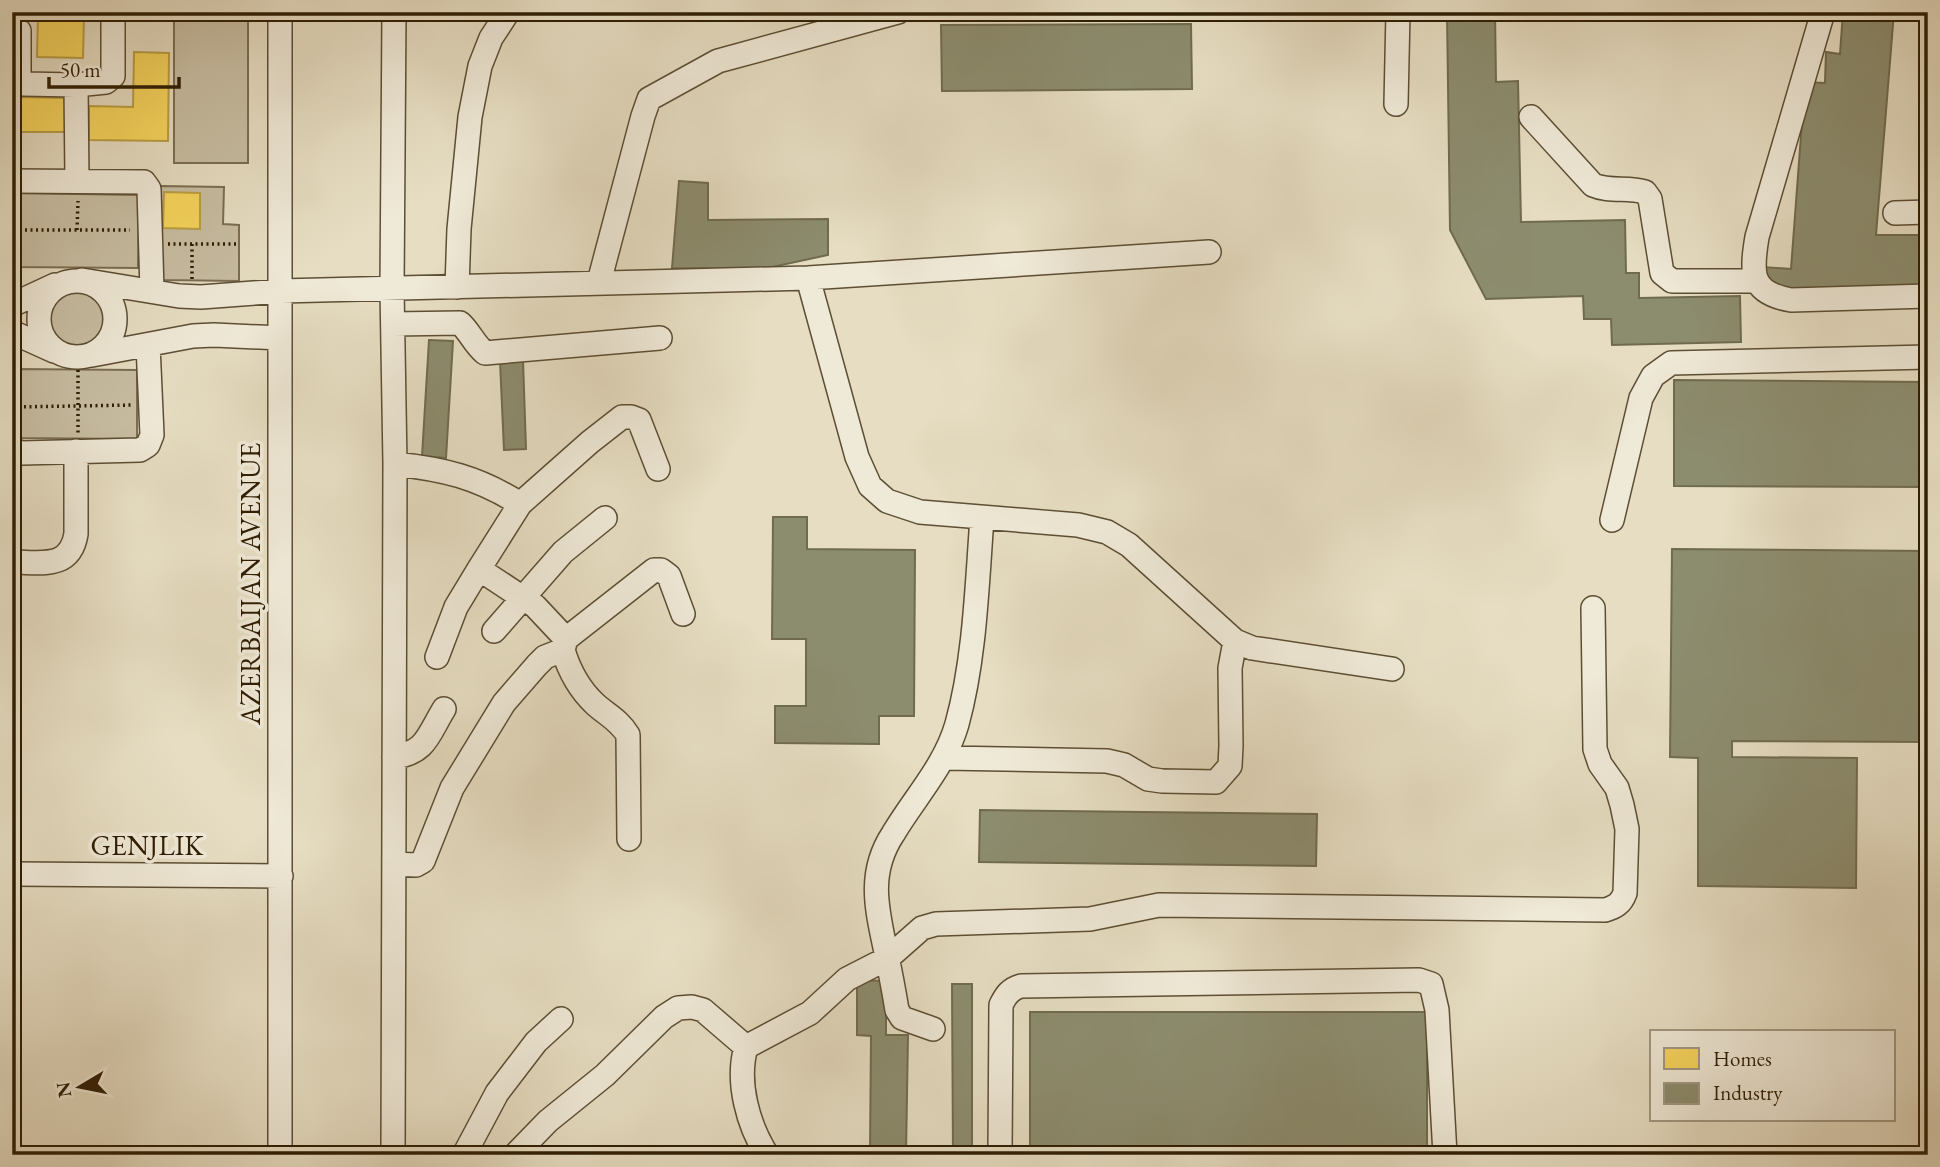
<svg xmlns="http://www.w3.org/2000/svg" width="1940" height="1167" viewBox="0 0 1940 1167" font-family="'EB Garamond',serif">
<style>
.green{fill:#c7bda2;stroke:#7b6e53;stroke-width:2}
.homes{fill:#f6d55c;stroke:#ba9e42;stroke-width:2}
.industry{fill:#8c8c6e;stroke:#706b4e;stroke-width:2}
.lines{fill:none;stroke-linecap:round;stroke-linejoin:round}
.minor-casing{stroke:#5d4e34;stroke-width:26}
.path{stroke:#2f1e04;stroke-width:3.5;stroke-dasharray:2 3.5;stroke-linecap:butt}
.minor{stroke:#efe9d7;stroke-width:23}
.labels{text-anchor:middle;stroke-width:7;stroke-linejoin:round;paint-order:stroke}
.street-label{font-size:28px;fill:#2f1e04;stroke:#efe9d7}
</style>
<rect width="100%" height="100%" fill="#e6ddc2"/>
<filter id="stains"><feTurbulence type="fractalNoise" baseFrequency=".00286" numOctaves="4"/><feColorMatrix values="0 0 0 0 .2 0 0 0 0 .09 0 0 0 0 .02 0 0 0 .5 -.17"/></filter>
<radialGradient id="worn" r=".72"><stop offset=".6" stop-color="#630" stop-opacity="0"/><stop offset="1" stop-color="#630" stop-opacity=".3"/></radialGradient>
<path class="green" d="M 174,12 L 248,12 L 248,163 L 174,163 Z
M 160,186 L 224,187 L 223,224 L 239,225 L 239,281 L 163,280 Z
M 14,193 L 139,195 L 138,268 L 13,267 Z
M50 318a27 27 0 1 1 54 0a27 27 0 1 1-54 0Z
M 14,369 L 137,370 L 137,439 L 13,438 Z"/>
<path class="homes" d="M 38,16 L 84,17 L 83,58 L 37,57 Z
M 134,52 L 169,53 L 168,141 L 89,140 L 89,106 L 133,107 Z
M 12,97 L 66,98 L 66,132 L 12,132 Z
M 164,192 L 200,193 L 200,229 L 163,228 Z"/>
<path class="industry" d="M 1447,12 L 1495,12 L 1496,82 L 1518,81 L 1521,222 L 1625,220 L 1626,273 L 1639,273 L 1639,298 L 1740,296 L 1741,342 L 1612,345 L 1611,319 L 1584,319 L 1583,296 L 1486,299 L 1450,230 Z
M 1843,12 L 1894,12 L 1876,235 L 1928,235 L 1928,290 L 1786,291 L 1762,278 L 1763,267 L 1791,269 L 1805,82 L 1825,83 L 1826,52 L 1840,54 Z
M 1191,24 L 1192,89 L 942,91 L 941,25 Z
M 679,181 L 708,183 L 708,220 L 828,219 L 828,255 L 763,269 L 672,268 Z
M 429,340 L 453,341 L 446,458 L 422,456 Z
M 523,360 L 526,449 L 504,450 L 500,361 Z
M 1674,380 L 1928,382 L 1928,487 L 1674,486 Z
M 773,517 L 807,517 L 807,549 L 915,550 L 914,716 L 879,716 L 879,744 L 775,743 L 775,706 L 806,706 L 806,639 L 772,639 Z
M 1672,549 L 1928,551 L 1928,742 L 1732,741 L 1732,757 L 1857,758 L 1856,888 L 1698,886 L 1698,758 L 1670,757 Z
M 980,810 L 1317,814 L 1316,866 L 979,862 Z
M 857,980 L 886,981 L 886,1035 L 908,1035 L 906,1155 L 870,1155 L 871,1036 L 857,1035 Z
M 952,984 L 972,984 L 972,1155 L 953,1155 Z
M 1030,1012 L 1427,1012 L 1427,1155 L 1030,1155 Z"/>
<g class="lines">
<defs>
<path id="minor" d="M 1823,12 L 1757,237 C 1751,273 1750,293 1791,300 L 1928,296
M 19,31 L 19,81 L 23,84 L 76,85
M 1396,104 L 1398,12
M 1531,117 L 1593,185 C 1609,192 1628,187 1645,192 L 1650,199 L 1662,273 L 1672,281 L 1756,281
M 12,181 L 144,182 L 149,189 L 152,291
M 77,181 L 76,85 L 106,82 L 113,76 L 113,12
M 1895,213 L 1928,212
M 808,278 L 857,457 L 870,486 L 887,501 L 920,512 L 1078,525 L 1107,532 L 1129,545 L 1235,641 L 1252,648 L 1392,669
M 82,280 L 179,296 L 201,297 L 281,291 L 808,278 L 1209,252
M39 319a38 38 0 1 1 76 0a38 38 0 1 1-76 0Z
M 599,282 L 643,116 L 649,99 L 718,61 L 898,12
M 457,287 L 459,229 L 470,117 L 480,66 L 491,38 L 508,12
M 12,305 L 55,285
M 393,324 L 460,323 C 470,332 474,344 485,353 L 660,338
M 12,332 L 54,351
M 92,355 L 193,336 L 214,335 L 280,338
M 12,450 L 22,453 L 140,450 L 148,445 L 152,435 L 148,345
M 520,504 L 590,442 L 622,417 L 631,417 L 639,420 L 658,469
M 1612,520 L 1641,398 L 1653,376 L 1671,363 L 1928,357
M 12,562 C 41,562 70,570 76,534 L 76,451
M 494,631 L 563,552 L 605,518
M 566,639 L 654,570 L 661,570 L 669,576 L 683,614
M 563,650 C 569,670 579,689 595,704 C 607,715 619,720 628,735 L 629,839
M 437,657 L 456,607 L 479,569
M 394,757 C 426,753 428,735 444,709
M 945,758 L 1107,761 L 1124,765 L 1148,779 L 1162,781 L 1216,782 L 1230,766 L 1231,746 L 1230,668 L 1235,641
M 394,864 L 416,865 L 423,861 L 452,788 L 504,703 L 537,665 L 545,657 L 563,650 L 566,639 L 535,606 L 479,569 L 520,504 C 478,477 443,469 395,464
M 12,874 L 281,876
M 933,1029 L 902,1018 L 897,1010 C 894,992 891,975 887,957 C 878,913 866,875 893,834 C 915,797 945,766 957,724 C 975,659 977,584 982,518
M 280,1155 L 280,12
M 393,1155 L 395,464 L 392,289 L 394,12
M 464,1155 L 497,1093 L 536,1042 L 561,1019
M 515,1155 L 548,1121 L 605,1075 L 664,1017 L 678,1008 L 692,1007 L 703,1010 L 746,1047
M 767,1155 C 748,1125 736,1082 746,1047 L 810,1013 L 847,979 L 888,958 L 922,928 L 936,924 L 1090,919 L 1159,905 L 1605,910 C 1615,907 1621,904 1625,893 L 1627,829 L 1622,805 L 1617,788 L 1600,764 L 1595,749 L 1593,608
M 1000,1155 L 1001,1005 C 1006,995 1010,989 1021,986 L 1419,980 L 1431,984 L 1437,1010 L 1445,1155"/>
</defs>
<use href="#minor" class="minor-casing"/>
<path class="path" d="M 14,230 L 130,230
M 77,230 L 78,201
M 168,244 L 239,244
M 192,244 L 192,279
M 78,370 L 78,433
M 13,407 L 134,405"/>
<use href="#minor" class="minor"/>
</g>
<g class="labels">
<g class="street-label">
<text transform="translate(250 584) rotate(-90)" y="10">AZERBAIJAN AVENUE</text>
<text x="147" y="855">GENJLIK</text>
</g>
</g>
<rect width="1940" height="1167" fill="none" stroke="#e6ddc2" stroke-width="42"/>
<rect x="14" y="14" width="1912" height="1139" fill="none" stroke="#2f1e04" stroke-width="3.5"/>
<rect x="21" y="21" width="1898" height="1125" fill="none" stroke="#2f1e04" stroke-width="2"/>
<rect x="1650" y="1030" width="245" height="91" fill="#efe9d7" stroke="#a29883" stroke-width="2"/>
<rect x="1664" y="1048" width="35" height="21" fill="#f6d55c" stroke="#a29883" stroke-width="2"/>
<text x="1713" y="1066" font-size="21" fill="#2f1e04">Homes</text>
<rect x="1664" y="1083" width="35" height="21" fill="#8c8c6e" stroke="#a29883" stroke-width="2"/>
<text x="1713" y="1100" font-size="21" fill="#2f1e04">Industry</text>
<g transform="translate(80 1087) rotate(260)" stroke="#efe9d7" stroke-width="5" paint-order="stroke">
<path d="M0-5L12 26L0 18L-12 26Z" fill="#2f1e04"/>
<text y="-10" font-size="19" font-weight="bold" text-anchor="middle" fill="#2f1e04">N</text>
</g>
<path d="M49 77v10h130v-10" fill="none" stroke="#2f1e04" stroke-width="3.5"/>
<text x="60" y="77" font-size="21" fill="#2f1e04" stroke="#efe9d7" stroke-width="5" paint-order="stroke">50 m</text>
<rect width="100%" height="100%" filter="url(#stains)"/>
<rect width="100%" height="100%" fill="url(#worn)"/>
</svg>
